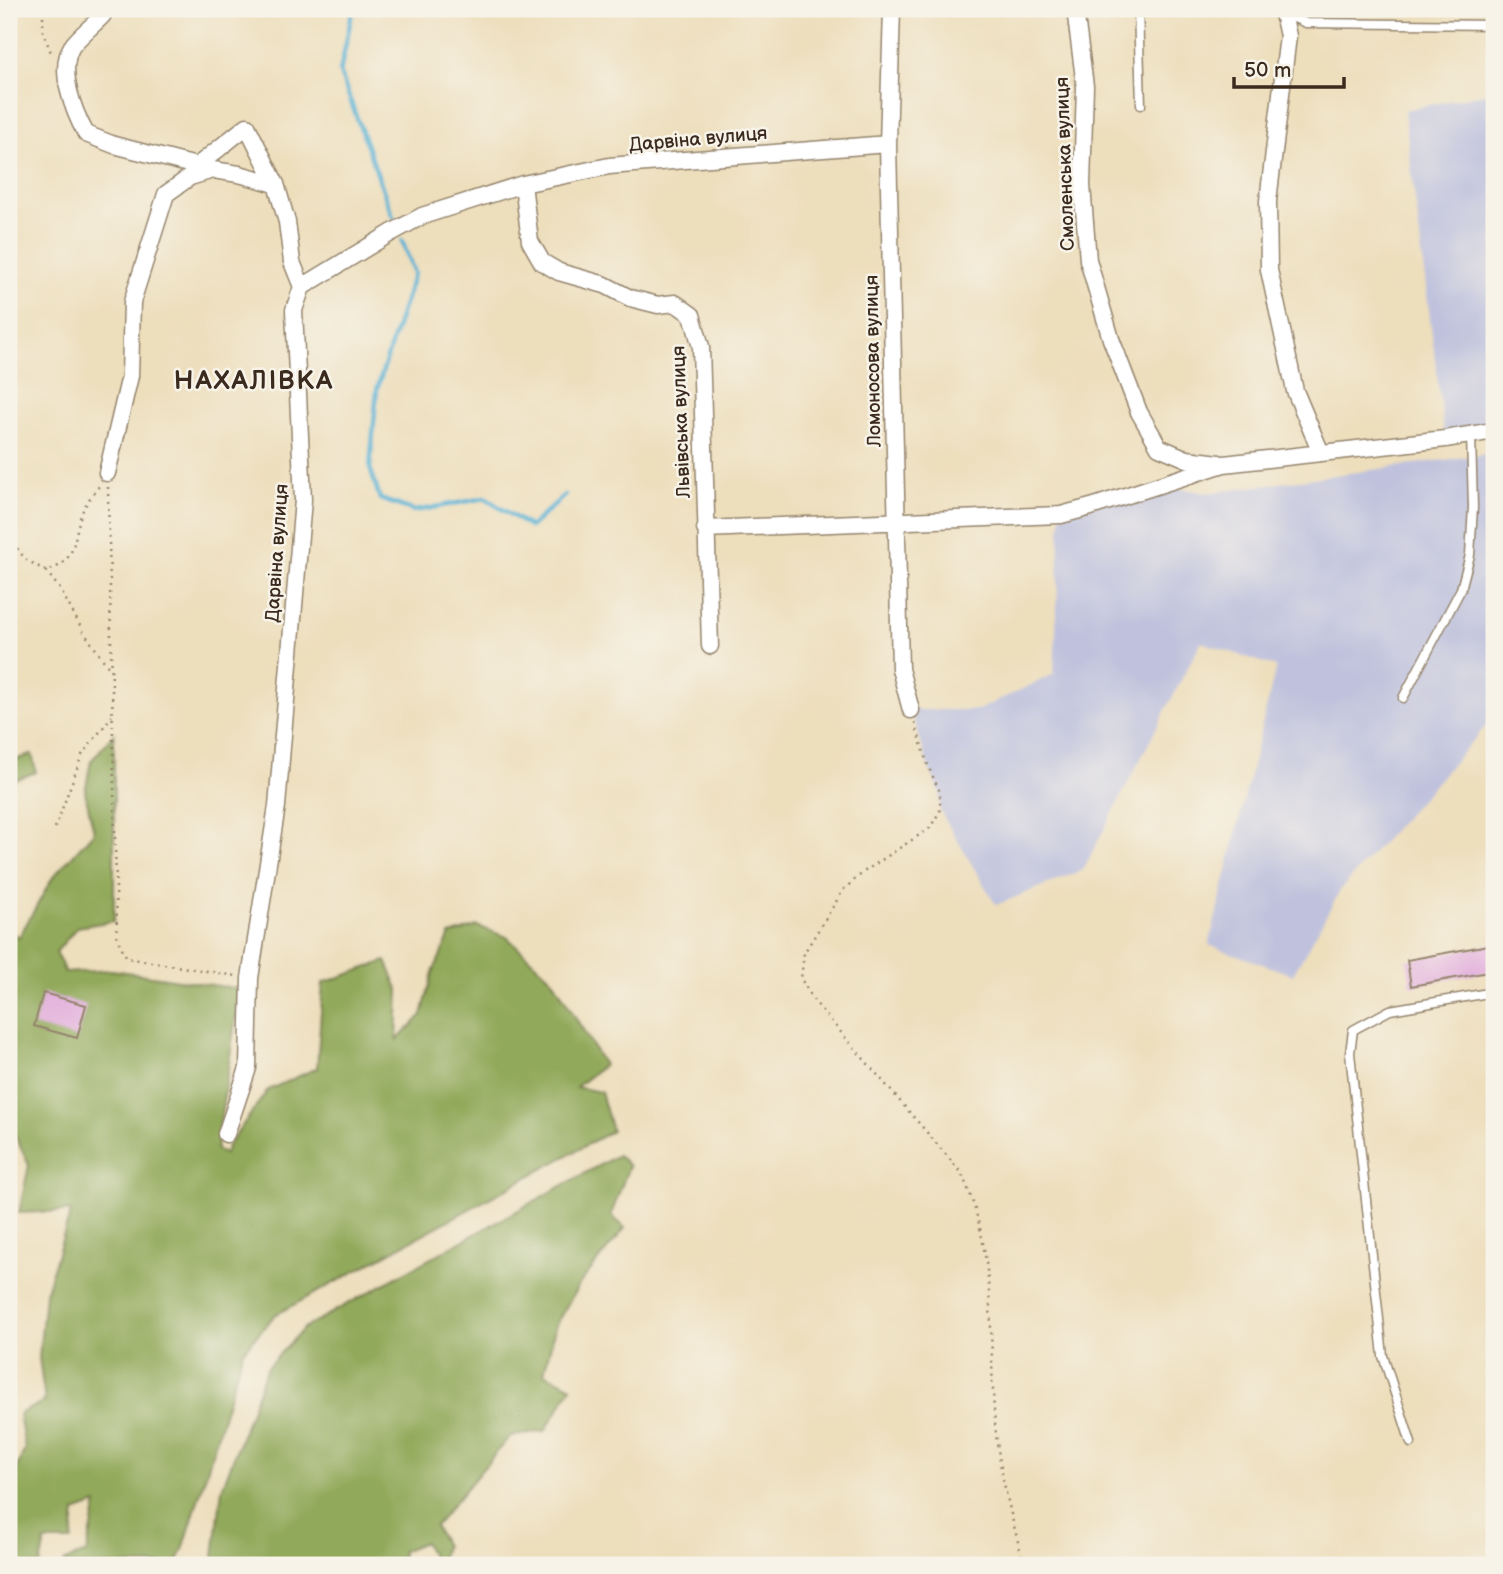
<svg xmlns="http://www.w3.org/2000/svg" width="1503" height="1574" viewBox="0 0 1503 1574" font-family="'Balsamiq Sans',sans-serif">
<style>
.industrial{fill:#c0c2dd}
.forest{fill:#91a95a;stroke:#666a3c;stroke-width:2}
.lines{fill:none;stroke-linecap:round;stroke-linejoin:round}
.stream{stroke:#56b1d4;stroke-width:4.5}
.building{fill:#e1abdc}
.lane-casing{stroke:#94846d;stroke-width:11}
.street-casing{stroke:#94846d;stroke-width:19}
.path{stroke:#94846d;stroke-width:2.5;stroke-dasharray:2 5;stroke-linecap:butt}
.lane{stroke:#fff;stroke-width:8}
.street{stroke:#fff;stroke-width:16}
.labels{text-anchor:middle;stroke-width:5;stroke-linejoin:round;paint-order:stroke}
.street-label{font-size:19px;fill:#3b2a1e;stroke:#f7f3e8}
.district-label{font-size:26px;font-weight:bold;letter-spacing:2px;fill:#3b2a1e;stroke:#f7f3e8}
</style>
<rect width="100%" height="100%" fill="#f7f3e8"/>
<filter id="ink" filterUnits="userSpaceOnUse"><feTurbulence type="fractalNoise" baseFrequency=".0143" numOctaves="2"/><feDisplacementMap in="SourceGraphic" scale="14" xChannelSelector="R" yChannelSelector="G"/><feConvolveMatrix kernelMatrix="1 2 1 2 8 2 1 2 1" color-interpolation-filters="sRGB"/></filter>
<filter id="wash" filterUnits="userSpaceOnUse"><feTurbulence type="fractalNoise" baseFrequency=".00686" numOctaves="4" result="noise"/><feDisplacementMap in="SourceGraphic" scale="28" xChannelSelector="R" yChannelSelector="G"/><feGaussianBlur stdDeviation="1.57" result="paint"/><feColorMatrix in="noise" values="0 0 0 0 0 0 0 0 0 0 0 0 0 0 0 0 0 1.4 0 .05"/><feComposite in="paint" operator="in"/></filter>
<g filter="url(#wash)">
<rect width="100%" height="100%" fill="#eddebc"/>
<path class="industrial" d="M 1494,92 L 1494,431 L 1445,439 L 1404,110 Z
M 1494,453 L 1494,717 L 1341,889 L 1293,975 L 1209,945 L 1276,667 L 1201,642 L 1083,870 L 996,905 L 940,811 L 940,792 L 928,766 L 911,710 L 978,710 L 1054,674 L 1061,515 L 1160,485 L 1207,493 Z"/>
<path class="forest" d="M 114,734 L 114,921 L 77,927 L 56,952 L 65,973 L 112,970 L 240,989 L 216,1150 L 225,1154 L 227,1147 L 268,1090 L 317,1068 L 323,983 L 386,961 L 399,991 L 397,1040 L 422,1015 L 433,972 L 450,935 L 477,926 L 507,937 L 553,980 L 604,1065 L 576,1087 L 601,1092 L 612,1131 L 275,1315 L 243,1351 L 183,1550 L 176,1565 L 64,1565 L 64,1562 L 87,1552 L 97,1504 L 75,1512 L 72,1541 L 45,1541 L 40,1565 L 9,1565 L 9,1471 L 13,1476 L 25,1449 L 19,1414 L 45,1401 L 39,1358 L 45,1294 L 71,1211 L 19,1213 L 29,1165 L 9,1123 L 9,931 L 19,937 L 53,877 L 94,832 L 85,792 L 91,761 Z
M 32,754 L 36,772 L 9,782 L 9,762 Z
M 618,1155 L 629,1166 L 611,1215 L 625,1228 L 580,1283 L 556,1324 L 544,1373 L 572,1387 L 545,1431 L 510,1436 L 435,1526 L 445,1546 L 439,1565 L 436,1565 L 424,1542 L 402,1551 L 401,1565 L 213,1565 L 222,1489 L 267,1367 L 304,1328 Z"/>
<g class="lines">
<path class="stream" d="M 353,9 L 340,72 L 393,217
M 402,241 L 414,273 L 377,389 L 370,468 L 380,499 L 415,511 L 485,498 L 530,527 L 565,495"/>
</g>
<g id="blocks">
<path class="building" d="M 1494,944 L 1494,971 L 1411,986 L 1407,960 Z
M 43,993 L 86,1005 L 77,1038 L 34,1026 Z"/>
</g>
</g>
<g filter="url(#ink)">
<use href="#blocks" fill-opacity="0" stroke="#94846d" stroke-width="2"/>
<g class="lines">
<defs>
<path id="lane" d="M 1138,9 L 1141,105
M 1285,14 L 1306,23 L 1494,25
M 1403,698 L 1461,589 L 1470,555 L 1473,507 L 1471,435
M 1411,1443 L 1383,1356 L 1350,1053 L 1353,1030 L 1390,1010 L 1494,992"/>
<path id="street" d="M 892,9 L 888,144 L 900,669 L 911,710
M 1075,9 L 1085,86 L 1082,185 L 1088,260 L 1111,339 L 1139,412 L 1159,447 L 1187,459 L 1219,463
M 1282,9 L 1288,36 L 1268,201 L 1269,270 L 1295,391 L 1321,453
M 103,15 C 94,25 80,35 72,46 C 57,70 74,112 86,134 L 114,145 L 212,170
M 197,166 L 247,126 L 276,184
M 523,184 L 530,241 L 542,262 L 559,272 L 605,285 L 630,298 L 658,305 L 675,303 L 692,315 L 701,347 L 710,646
M 107,473 L 130,376 L 132,302 L 166,194 L 190,177 L 213,170 L 239,174 L 276,184 L 287,222 L 292,262 L 302,287
M 705,529 L 1061,515 L 1091,507 L 1224,464 L 1445,439 L 1494,431
M 226,1134 L 248,1068 L 250,978 L 277,806 L 303,500 L 294,310 L 302,287 L 391,233 L 422,216 L 523,184 L 609,166 L 888,144"/>
</defs>
<use href="#lane" class="lane-casing"/>
<use href="#street" class="street-casing"/>
<path class="path" d="M 43,9 L 43,32 L 52,55
M 108,487 L 117,938 L 127,958 L 237,976
M 9,537 L 25,559 L 46,571 C 81,562 71,534 84,508 C 88,500 94,492 100,485
M 46,571 L 60,589 L 83,631 L 111,671
M 915,723 L 928,766 L 940,792 L 940,811 L 930,828 L 865,871 L 844,889 L 804,953 L 801,979 L 814,1001 L 960,1171 C 1000,1252 987,1347 996,1434 C 1001,1479 1013,1522 1024,1565
M 55,828 L 82,755 L 112,716"/>
<use href="#lane" class="lane"/>
<use href="#street" class="street"/>
</g>
</g>
<g class="labels">
<g class="street-label">
<text transform="translate(698 138) rotate(-5)" y="7">Дарвіна вулиця</text>
<text transform="translate(1064 164) rotate(-92)" y="7">Смоленська вулиця</text>
<text transform="translate(872 361) rotate(-91)" y="7">Ломоносова вулиця</text>
<text transform="translate(680 422) rotate(-92)" y="7">Львівська вулиця</text>
<text transform="translate(276 553) rotate(-86)" y="7">Дарвіна вулиця</text>
</g>
<g class="district-label">
<text x="254" y="389">НАХАЛІВКА</text>
</g>
</g>
<rect width="1503" height="1574" fill="none" stroke="#f7f3e8" stroke-width="35"/>
<path d="M1234 77v10h110v-10" fill="none" stroke="#3b2a1e" stroke-width="3.5"/>
<text x="1244" y="77" font-size="21" fill="#3b2a1e" stroke="#f7f3e8" stroke-width="5" paint-order="stroke">50 m</text>
</svg>
